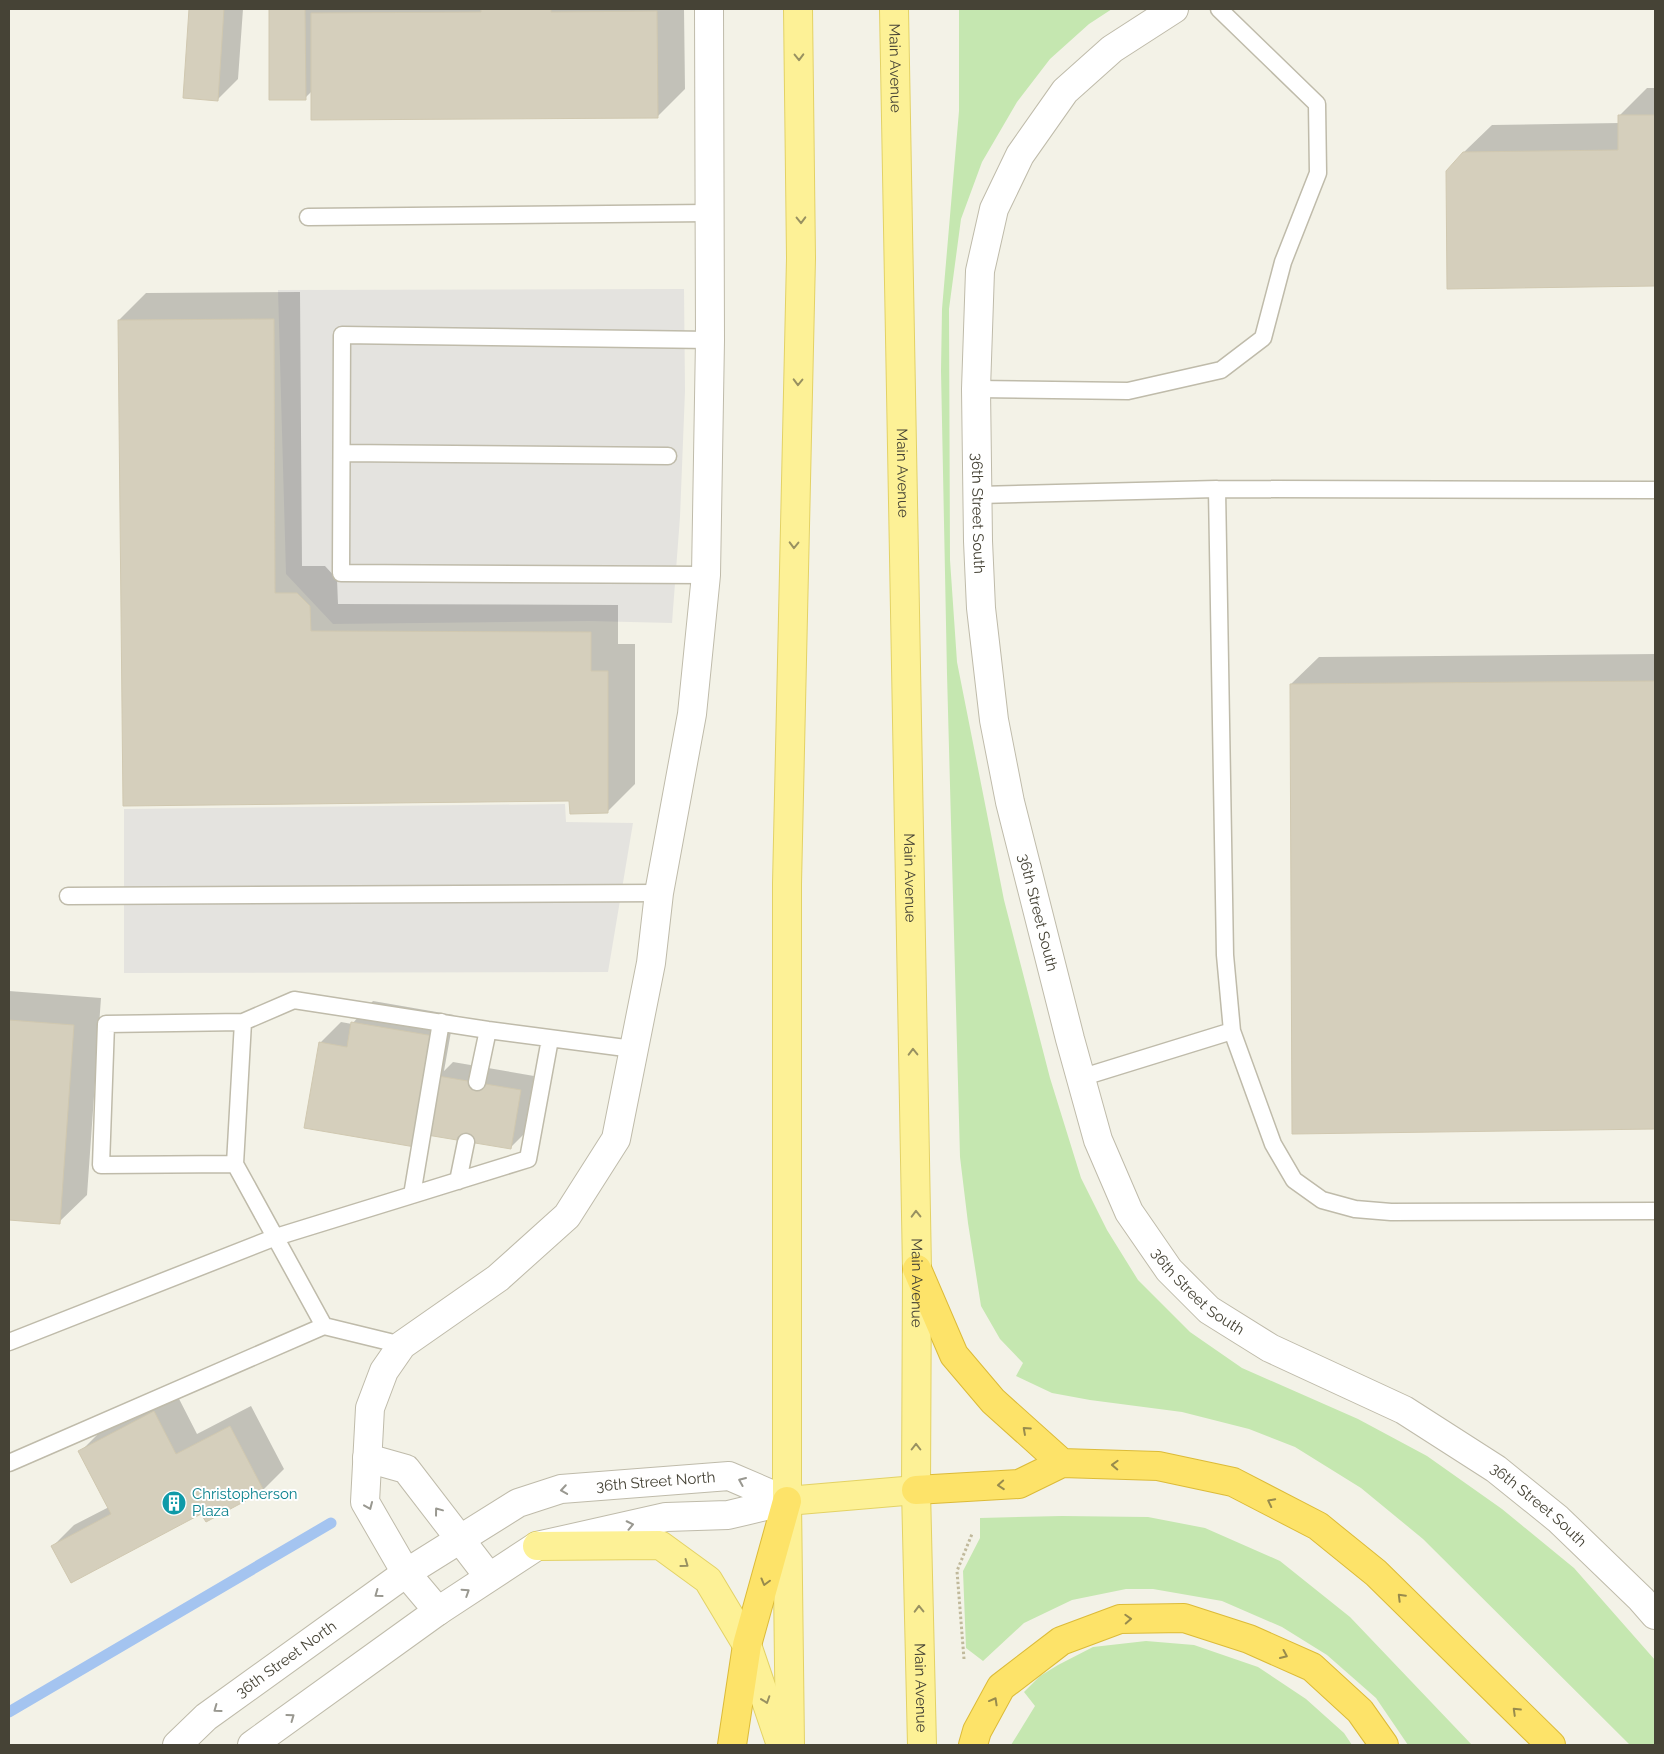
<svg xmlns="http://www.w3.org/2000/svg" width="1664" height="1754" viewBox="0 0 1664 1754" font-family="Raleway,sans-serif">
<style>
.green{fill:#c5e7b0}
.parking{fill:#e4e3df}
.shadow{fill:#0003}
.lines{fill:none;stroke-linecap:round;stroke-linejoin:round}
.stream{stroke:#a4c4f0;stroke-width:11}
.building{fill:#d5cfbc;stroke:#d0c8b0}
.lane-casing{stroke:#bfbbaa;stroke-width:19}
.street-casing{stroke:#bfbbaa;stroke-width:30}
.primary-casing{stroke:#e3d265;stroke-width:30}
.highway-casing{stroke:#dcbb38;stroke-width:30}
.path{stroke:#c0b99b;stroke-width:3;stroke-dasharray:2.5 2.5;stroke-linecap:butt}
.lane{stroke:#fff;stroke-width:16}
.street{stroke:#fff;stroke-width:28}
.primary{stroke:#fdf196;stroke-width:28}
.highway{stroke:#fde369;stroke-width:28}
.oneway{stroke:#989161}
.oneway2{stroke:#988b4d}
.oneway3{stroke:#999890}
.labels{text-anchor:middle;stroke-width:4;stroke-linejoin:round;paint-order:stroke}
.street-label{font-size:15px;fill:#464336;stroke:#fff}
.culture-label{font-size:15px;fill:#0d838f;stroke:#fff;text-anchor:start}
</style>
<rect width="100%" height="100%" fill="#f3f2e7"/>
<path class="green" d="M 959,9 L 1112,9 L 1089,24 L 1050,59 L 1017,102 L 982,162 L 961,219 L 949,309 L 950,560 L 957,662 L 1004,900 L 1050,1078 L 1081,1178 L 1107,1230 L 1138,1280 L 1190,1332 L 1242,1368 L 1358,1419 L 1427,1456 L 1502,1509 L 1574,1568 L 1655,1660 L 1655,1745 L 1630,1745 L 1423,1539 L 1361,1488 L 1295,1447 L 1249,1429 L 1182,1412 L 1090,1400 L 1052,1393 L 1016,1376 L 1023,1363 L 1000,1339 L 981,1306 L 968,1223 L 960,1157 L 947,674 L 941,371 L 942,309 L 959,111 Z
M 1062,1516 L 1148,1517 L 1205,1528 L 1280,1561 L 1350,1617 L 1472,1745 L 1408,1745 L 1376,1698 L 1327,1655 L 1282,1627 L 1222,1601 L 1153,1589 L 1126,1589 L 1072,1600 L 1024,1623 L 983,1661 L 966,1648 L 963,1571 L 980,1538 L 980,1518 Z
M 1146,1641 L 1194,1645 L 1258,1667 L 1306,1699 L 1344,1733 L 1352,1745 L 1011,1745 L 1035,1706 L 1024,1692 L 1040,1676 L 1058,1665 L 1093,1647 Z"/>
<path class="parking" d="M 684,289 L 685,391 L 680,517 L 672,623 L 589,621 L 333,624 L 286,574 L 278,290 Z
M 565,804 L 566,822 L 633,823 L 608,972 L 124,973 L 124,809 Z"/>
<path class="shadow" d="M 190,9 L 243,9 L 238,79 L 217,100 L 184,97 Z
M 270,9 L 684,9 L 685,89 L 657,117 L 312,91 L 305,98 L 270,98 Z
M 1647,88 L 1655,88 L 1655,285 L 1448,287 L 1464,152 L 1492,125 L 1619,123 L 1619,116 Z
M 300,292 L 302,566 L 325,566 L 337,579 L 338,604 L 618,605 L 618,644 L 635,644 L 635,784 L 607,812 L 571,800 L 124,805 L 119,320 L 146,293 Z
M 1655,654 L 1655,1128 L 1293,1132 L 1291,684 L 1319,657 Z
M 9,991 L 101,998 L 87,1195 L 59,1222 L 9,1218 Z
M 373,1001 L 454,1015 L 444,1071 L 453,1062 L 534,1076 L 524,1134 L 510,1148 L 320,1043 L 341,1022 L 352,1024 Z
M 175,1391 L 197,1434 L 251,1406 L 284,1469 L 263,1490 L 202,1513 L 53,1546 L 74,1525 L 109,1507 L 80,1452 L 101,1431 Z"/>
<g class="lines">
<path class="stream" d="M 9,1712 L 331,1523"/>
</g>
<path class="building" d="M 189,9 L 224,9 L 218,101 L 183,98 Z
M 269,9 L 305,9 L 306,100 L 269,100 Z
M 481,9 L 551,9 L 551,12 L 657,11 L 658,118 L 311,120 L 311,13 L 481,12 Z
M 1618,115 L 1655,115 L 1655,286 L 1447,289 L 1446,171 L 1463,152 L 1618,150 Z
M 274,319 L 275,593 L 297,593 L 310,606 L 311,631 L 591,632 L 591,671 L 608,671 L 608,813 L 570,814 L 569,801 L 123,806 L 118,320 Z
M 1655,681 L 1655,1129 L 1292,1134 L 1290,684 Z
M 9,1020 L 74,1025 L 60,1224 L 9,1220 Z
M 351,1022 L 434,1036 L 415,1147 L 304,1128 L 319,1042 L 347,1047 Z
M 438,1076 L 521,1090 L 511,1149 L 427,1135 Z
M 154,1411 L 176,1454 L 230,1426 L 264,1491 L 206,1522 L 201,1514 L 71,1583 L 51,1546 L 111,1514 L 78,1451 Z"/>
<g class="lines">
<defs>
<path id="lane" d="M 308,217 L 709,213
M 976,389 L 1128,391 L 1221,370 L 1263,338 L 1283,262 L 1318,173 L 1317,104 L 1219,9
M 342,453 L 668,456
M 979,495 L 1217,489 L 1655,490
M 706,575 L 341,573 L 342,335 L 710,340
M 68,896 L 659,893
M 441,1022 L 412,1195 L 528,1159 L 550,1039
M 1232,1031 L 1273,1144 L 1294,1180 L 1322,1200 L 1355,1209 L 1391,1212 L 1655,1211
M 1080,1078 L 1232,1031 L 1225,955 L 1217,489
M 477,1082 L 488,1030
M 235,1164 L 101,1165 L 106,1024 L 243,1022
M 458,1181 L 466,1142
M 9,1342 L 276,1237 L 412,1195
M 402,1345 L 324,1326 L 235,1164 L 243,1022 L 294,1000 L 488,1030 L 633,1049
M 9,1463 L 324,1326"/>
<g id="street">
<path id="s1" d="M 1174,9 L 1112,49 L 1065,91 L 1020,155 L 994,209 L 980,271 L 976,389 L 978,541 L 981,608 L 994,720 L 1010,802 L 1070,1039 L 1098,1140 L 1129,1212 L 1169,1270 L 1209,1310 L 1270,1348 L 1404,1410 L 1496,1469 L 1558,1519 L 1641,1599 L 1655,1615"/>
<path d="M 367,1458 L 406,1469 L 489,1577"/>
<path d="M 438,1611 L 406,1573 L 365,1502 L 370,1408 L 384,1371 L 402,1345 L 498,1278 L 567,1216 L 616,1139 L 651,963 L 659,893 L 692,714 L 706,575 L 710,340 L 709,9"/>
<path id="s2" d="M 177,1745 L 206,1717 L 406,1573 L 518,1503 L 561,1489 L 729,1476 L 787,1501"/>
<path d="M 252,1745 L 438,1611 L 537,1546 L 666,1517 L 728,1515 L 787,1501"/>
</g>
<g id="primary">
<path id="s3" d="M 894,9 L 917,1269 L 916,1490 L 922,1745"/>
<path d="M 787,1501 L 916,1490"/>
<path d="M 537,1546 L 660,1545 L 708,1580 L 747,1645 L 781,1745"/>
<path d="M 790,1745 L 787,1501 L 787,884 L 801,258 L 798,9"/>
</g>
<path id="highway" d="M 917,1269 L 954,1355 L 993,1401 L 1062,1463
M 916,1490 L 1019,1484 L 1062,1463 L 1158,1466 L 1233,1482 L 1318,1526 L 1376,1573 L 1551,1745
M 732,1745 L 747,1645 L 787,1501
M 973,1745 L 977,1731 L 1001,1687 L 1061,1641 L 1120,1619 L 1184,1618 L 1249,1639 L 1312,1667 L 1360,1711 L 1384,1745"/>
</defs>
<use href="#lane" class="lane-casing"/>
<use href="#street" class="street-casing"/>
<use href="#primary" class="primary-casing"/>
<use href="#highway" class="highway-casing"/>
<path class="path" d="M 964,1659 L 957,1571 L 972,1534"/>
<use href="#lane" class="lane"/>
<use href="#street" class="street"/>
<use href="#primary" class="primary"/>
<use href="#highway" class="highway"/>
</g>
<defs><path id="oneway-chevron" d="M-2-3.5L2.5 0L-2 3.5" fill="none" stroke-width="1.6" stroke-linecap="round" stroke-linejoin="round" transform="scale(1.25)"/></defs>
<g class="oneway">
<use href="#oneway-chevron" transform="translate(799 57) rotate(89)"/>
<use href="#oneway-chevron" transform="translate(801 220) rotate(89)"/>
<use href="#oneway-chevron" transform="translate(798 382) rotate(91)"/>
<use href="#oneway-chevron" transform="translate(794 545) rotate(91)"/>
<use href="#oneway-chevron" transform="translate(913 1052) rotate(-91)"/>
<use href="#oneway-chevron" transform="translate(916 1214) rotate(-91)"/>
<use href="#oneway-chevron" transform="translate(916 1447) rotate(-90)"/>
<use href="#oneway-chevron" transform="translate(685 1564) rotate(36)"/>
<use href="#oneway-chevron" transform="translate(919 1609) rotate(-91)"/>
<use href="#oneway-chevron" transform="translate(766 1700) rotate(71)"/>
</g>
<g class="oneway2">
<use href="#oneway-chevron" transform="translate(1026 1430) rotate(-138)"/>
<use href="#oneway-chevron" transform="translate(1115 1465) rotate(-178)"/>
<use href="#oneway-chevron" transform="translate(1001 1485) rotate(176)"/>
<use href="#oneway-chevron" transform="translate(1271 1502) rotate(-153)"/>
<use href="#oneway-chevron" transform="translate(765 1582) rotate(105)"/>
<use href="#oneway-chevron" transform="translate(1401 1597) rotate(-135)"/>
<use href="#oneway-chevron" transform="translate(1128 1619) rotate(-3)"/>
<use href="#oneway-chevron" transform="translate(1284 1655) rotate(24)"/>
<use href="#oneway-chevron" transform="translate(994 1701) rotate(-61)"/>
<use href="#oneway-chevron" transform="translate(1516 1711) rotate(-136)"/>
</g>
<g class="oneway3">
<use href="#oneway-chevron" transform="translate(742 1481) rotate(-157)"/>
<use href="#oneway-chevron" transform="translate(564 1490) rotate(171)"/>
<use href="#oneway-chevron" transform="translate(369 1506) rotate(67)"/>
<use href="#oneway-chevron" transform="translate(438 1511) rotate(-127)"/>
<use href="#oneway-chevron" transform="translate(630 1525) rotate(-12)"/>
<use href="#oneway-chevron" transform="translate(466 1592) rotate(-33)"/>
<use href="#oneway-chevron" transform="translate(378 1594) rotate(144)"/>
<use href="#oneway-chevron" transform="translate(217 1709) rotate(144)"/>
<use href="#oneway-chevron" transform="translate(291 1717) rotate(-36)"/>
</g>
<defs>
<symbol id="building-disc" viewBox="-11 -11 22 22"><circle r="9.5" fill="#0f9aa8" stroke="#fff"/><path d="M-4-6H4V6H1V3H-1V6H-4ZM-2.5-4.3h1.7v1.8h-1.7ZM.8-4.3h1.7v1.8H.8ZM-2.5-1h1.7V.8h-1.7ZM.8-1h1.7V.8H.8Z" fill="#fff"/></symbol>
</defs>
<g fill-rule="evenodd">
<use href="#building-disc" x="160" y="1489" width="28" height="28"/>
</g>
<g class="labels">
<g class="street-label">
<text dy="5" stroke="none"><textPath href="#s3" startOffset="59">Main Avenue</textPath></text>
<text dy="5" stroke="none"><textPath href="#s3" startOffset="464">Main Avenue</textPath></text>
<text dy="5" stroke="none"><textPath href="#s1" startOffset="581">36th Street South</textPath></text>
<text dy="5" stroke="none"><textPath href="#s3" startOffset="869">Main Avenue</textPath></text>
<text dy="5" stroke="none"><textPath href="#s1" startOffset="986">36th Street South</textPath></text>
<text dy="5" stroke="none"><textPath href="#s3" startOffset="1274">Main Avenue</textPath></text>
<text dy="5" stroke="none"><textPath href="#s1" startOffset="1406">36th Street South</textPath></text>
<text dy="5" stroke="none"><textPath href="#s2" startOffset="559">36th Street North</textPath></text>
<text dy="5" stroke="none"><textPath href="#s1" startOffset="1811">36th Street South</textPath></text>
<text dy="5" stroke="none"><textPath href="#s2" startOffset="139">36th Street North</textPath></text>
<text dy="5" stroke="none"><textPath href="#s3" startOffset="1679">Main Avenue</textPath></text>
</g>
<g class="culture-label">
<text x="192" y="1499">Christopherson<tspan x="192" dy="17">Plaza</tspan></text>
</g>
</g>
<rect width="1664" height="1754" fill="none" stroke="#464336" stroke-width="20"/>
</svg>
